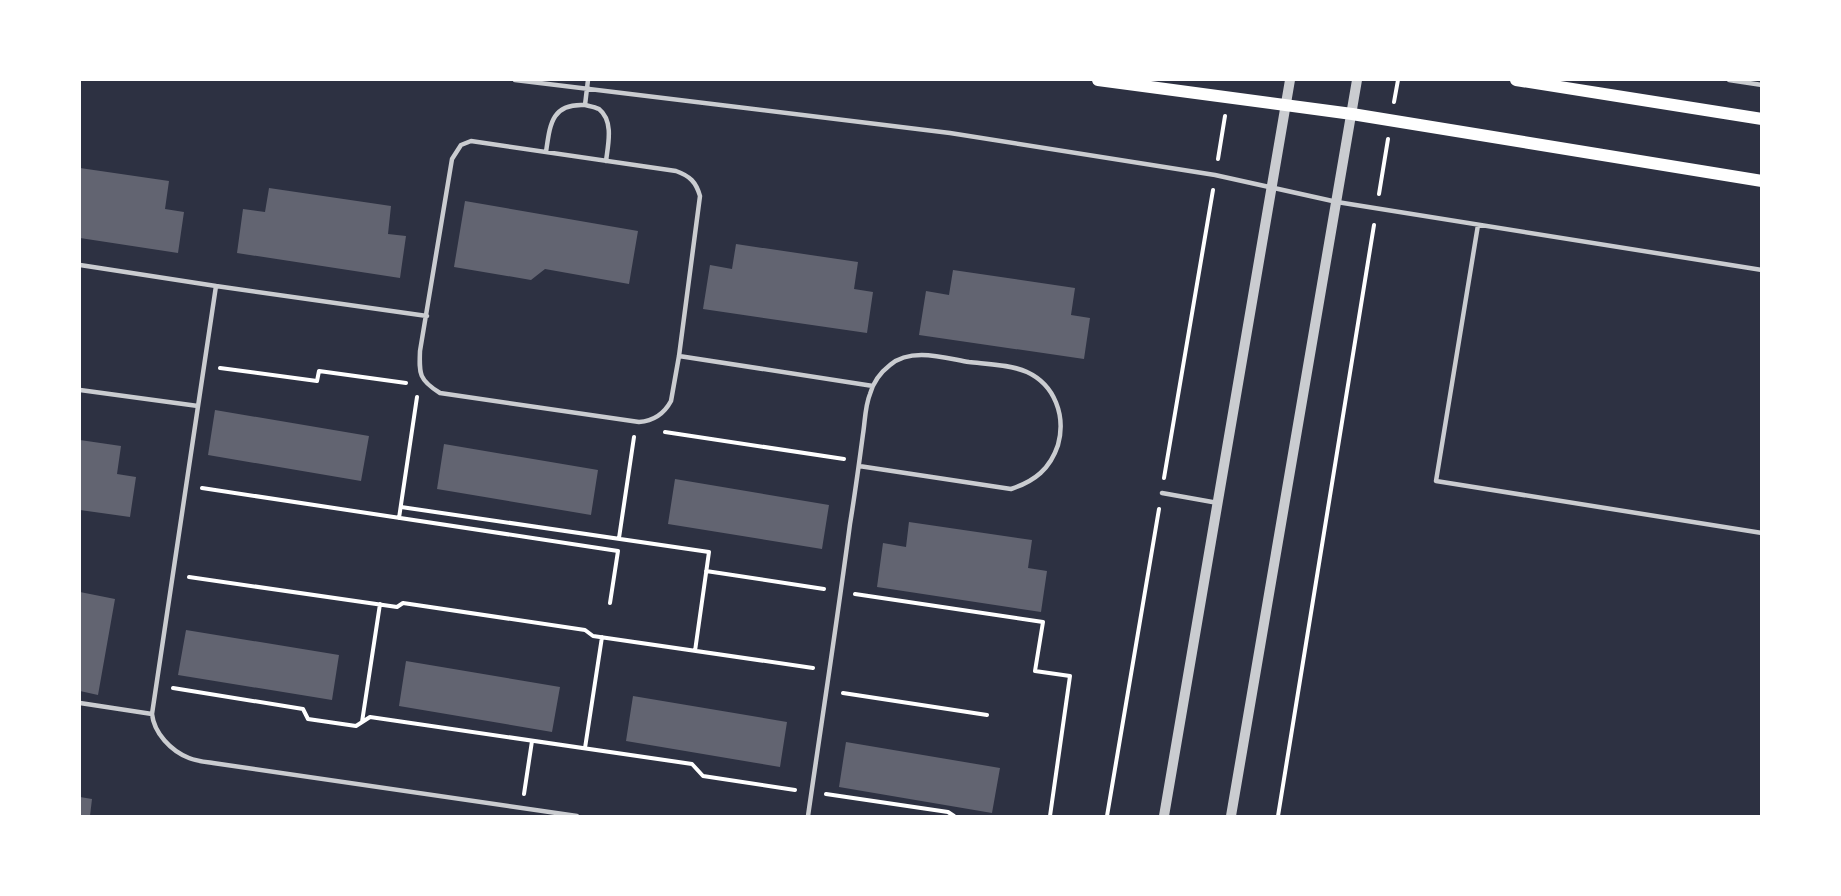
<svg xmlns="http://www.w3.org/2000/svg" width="1841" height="896" viewBox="0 0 1841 896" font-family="'Varela Round',sans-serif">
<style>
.building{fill:#626471}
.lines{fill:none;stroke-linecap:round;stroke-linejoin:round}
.path{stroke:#fff;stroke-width:4}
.service{stroke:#caccd0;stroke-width:4.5}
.tertiary{stroke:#caccd0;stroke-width:10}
.secondary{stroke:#fff;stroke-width:12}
</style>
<rect width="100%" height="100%" fill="#2d3142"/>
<path class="building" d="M 80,168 L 169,181 L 165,209 L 184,212 L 178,253 L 80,238 Z
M 269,188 L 391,206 L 388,234 L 406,236 L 400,278 L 237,253 L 243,209 L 265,212 Z
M 465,201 L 638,231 L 629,284 L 545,269 L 531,280 L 454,267 Z
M 736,244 L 858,262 L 854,289 L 873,292 L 867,333 L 703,309 L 710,265 L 732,269 Z
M 953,270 L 1075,288 L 1071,315 L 1090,318 L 1084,359 L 919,335 L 926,291 L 949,295 Z
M 215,410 L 369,436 L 361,481 L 208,455 Z
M 80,440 L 121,446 L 117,474 L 136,477 L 130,517 L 80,510 Z
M 444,444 L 598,470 L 591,515 L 437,489 Z
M 675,479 L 829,505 L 822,549 L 668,524 Z
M 909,522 L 1032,540 L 1028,568 L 1047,571 L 1041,612 L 877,587 L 883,543 L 906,547 Z
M 80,592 L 115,599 L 98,695 L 80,691 Z
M 186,630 L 339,655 L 332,700 L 178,675 Z
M 406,661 L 560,687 L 552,732 L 399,706 Z
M 633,696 L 787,722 L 780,767 L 626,741 Z
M 846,742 L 1000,768 L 992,813 L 839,787 Z
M 80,797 L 92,799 L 90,816 L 80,816 Z"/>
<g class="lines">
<path class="path" d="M 1394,102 L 1398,80
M 1218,159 L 1225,116
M 1379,194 L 1388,139
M 220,368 L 317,381 L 319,371 L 406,383
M 665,432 L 844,459
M 1164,478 L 1213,190
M 202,488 L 618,551 L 610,603
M 401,507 L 709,552 L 695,651
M 399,518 L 417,397
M 619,538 L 634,437
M 706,571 L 824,589
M 189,577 L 397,607 L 403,603 L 585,630 L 593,636 L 813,668
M 855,594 L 1043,622 L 1035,671 L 1070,676 L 1050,816
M 173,688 L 303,709 L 308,719 L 356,726 L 370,717 L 692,764 L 703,776 L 795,790
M 843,693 L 987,715
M 362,722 L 380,604
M 585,748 L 602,637
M 524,794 L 532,741
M 826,794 L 948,812 L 954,816
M 1107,816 L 1159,509
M 1278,816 L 1374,225"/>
<path class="service" d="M 515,80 L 950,133 L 1215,175 L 1337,202 L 1762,270
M 1729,80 L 1762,85
M 585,105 C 589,106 595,107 599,109 C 614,121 608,145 606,161
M 471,141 L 676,171 C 690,176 696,182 700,196 L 679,356 L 671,401 C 664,414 653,421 639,422 L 440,393 C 419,380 419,374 420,351 L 452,159 L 461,145 Z
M 546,152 C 550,125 551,103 585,105 L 588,80
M 1478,225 L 1436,481 L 1762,533
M 80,265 L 216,286 L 152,714 C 154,733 171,751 189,758 C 196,761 206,762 213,763 L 577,816
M 216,286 L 427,316
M 679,356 L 873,386
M 80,390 L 198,406
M 1162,493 L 1218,503
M 80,703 L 152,714
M 808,816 C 822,719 837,622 850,524 C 855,494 859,464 863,434 C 865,422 865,406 870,394 C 873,383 881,372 890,365 C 911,347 945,358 969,362 C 986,364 1013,365 1027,372 C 1055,385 1066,416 1058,445 C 1050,469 1035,481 1011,489 L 859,466"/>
<path class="tertiary" d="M 1164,816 L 1290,80
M 1231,816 L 1357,80"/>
<path class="secondary" d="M 1098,80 L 1352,114 L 1762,181
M 1516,80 L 1762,119"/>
</g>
<rect width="1841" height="896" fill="none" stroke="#ffffff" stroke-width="162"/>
</svg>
